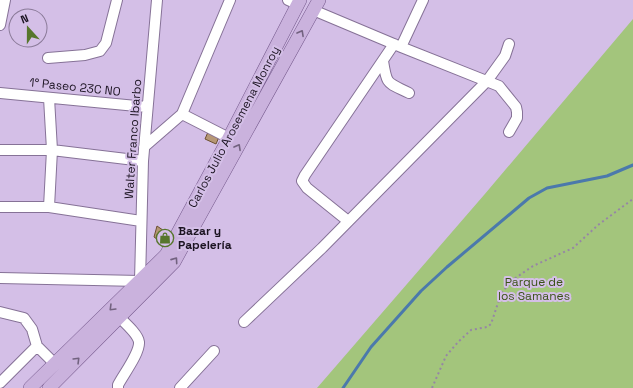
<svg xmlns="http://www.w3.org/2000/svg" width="633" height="388" viewBox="0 0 633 388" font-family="'Space Grotesk',sans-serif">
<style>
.green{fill:#a3c57c}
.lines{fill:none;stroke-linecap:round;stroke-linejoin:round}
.stream{stroke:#4b79ac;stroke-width:3}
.building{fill:#b69775;stroke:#6c5030}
.minor-casing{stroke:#867297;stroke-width:12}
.major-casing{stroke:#75598c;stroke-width:14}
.path{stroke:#9686a5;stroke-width:2;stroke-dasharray:2 3;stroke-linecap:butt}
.minor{stroke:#fff;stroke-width:10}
.major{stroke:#cab2dd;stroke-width:13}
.oneway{stroke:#72627f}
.labels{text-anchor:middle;stroke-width:4;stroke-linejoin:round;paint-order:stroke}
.street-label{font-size:12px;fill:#1b1321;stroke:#d4bfe7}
.poi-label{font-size:12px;font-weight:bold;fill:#1b1321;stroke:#d4bfe7;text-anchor:start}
.park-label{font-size:12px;fill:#3b5318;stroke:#d4bfe7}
</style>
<rect width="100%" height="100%" fill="#d4bfe7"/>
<path class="green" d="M 633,19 L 633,388 L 317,388 L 484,195 Z"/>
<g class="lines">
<path class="stream" d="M 343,388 L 371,347 L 421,291 L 447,267 L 529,198 L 547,188 L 607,176 L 633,165"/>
</g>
<path class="building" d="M 208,132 L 219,137 L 216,144 L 205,139 Z
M 157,226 L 170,235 L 164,244 L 154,237 Z"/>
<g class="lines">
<defs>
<path id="minor" d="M 288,0 L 297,4
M 313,10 L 401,47 L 499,86 L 516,107 L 517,112 L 517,118 L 509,132
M 0,25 L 5,0
M 401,47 L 423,0
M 48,58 L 85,55 L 100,51 L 106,43 L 117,0
M 383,61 C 387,86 387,82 409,93
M 0,93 L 147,107
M 49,98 L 52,150 L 49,207
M 182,114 L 229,138
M 144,147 L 182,114 L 230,0
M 0,150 L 52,150 L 143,161
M 0,207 L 49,207 L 141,221
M 348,221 L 307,188 L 302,181 L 305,175 L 394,44
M 0,278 L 140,281
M 140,281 L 143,161 L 157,0
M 0,312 L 24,318 L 32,329 L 37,346
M 244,322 L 322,248 L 487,81 L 505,56 L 509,44
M 0,383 L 37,346 L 55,364
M 118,388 L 118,385 C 123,375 140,353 139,342 C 138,334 125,323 119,317
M 180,388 L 214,351"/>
<path id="major" d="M 30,388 L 166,255 L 229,138 L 300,0
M 49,388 L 174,262 L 319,0"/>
</defs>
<use href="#minor" class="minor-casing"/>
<use href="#major" class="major-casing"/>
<path class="path" d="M 432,388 L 446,356 L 458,342 L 471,330 L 487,327 L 491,324 L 501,294 L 511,281 L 533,266 L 573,248 L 598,225 L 633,199"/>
<use href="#minor" class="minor"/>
<use href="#major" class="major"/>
</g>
<defs><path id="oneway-chevron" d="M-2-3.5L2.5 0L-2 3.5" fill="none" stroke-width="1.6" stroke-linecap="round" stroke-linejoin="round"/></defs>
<g class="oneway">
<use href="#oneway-chevron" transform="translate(301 33) rotate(-61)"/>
<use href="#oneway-chevron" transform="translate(238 147) rotate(-61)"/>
<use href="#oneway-chevron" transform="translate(175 260) rotate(-55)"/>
<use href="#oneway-chevron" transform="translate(112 308) rotate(135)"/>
<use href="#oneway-chevron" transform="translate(77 360) rotate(-45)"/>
</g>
<defs>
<symbol id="shop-ring" viewBox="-11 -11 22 22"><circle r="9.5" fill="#d4bfe7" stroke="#57762c" stroke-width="1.5"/><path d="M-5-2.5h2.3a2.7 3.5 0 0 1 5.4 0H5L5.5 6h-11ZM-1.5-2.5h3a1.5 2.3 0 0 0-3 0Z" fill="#57762c"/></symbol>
</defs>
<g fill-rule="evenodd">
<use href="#shop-ring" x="155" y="228" width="20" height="20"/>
</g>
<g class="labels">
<g class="street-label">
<text transform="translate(75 87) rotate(6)" y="4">1° Paseo 23C NO</text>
<text transform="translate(234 127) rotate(-62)" y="4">Carlos Julio Arosemena Monroy</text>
<text transform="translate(133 139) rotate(-86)" y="4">Walter Franco Ibarbo</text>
</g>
<g class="poi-label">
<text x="178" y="235">Bazar y<tspan x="178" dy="14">Papelería</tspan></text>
</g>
<g class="park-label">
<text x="534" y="286">Parque de<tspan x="534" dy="14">los Samanes</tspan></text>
</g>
</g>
<g transform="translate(28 28) rotate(339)"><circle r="19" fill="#d4bfe7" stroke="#8a7a98"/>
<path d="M0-3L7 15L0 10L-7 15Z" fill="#57762c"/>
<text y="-6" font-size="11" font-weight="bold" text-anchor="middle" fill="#1b1321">N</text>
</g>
</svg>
